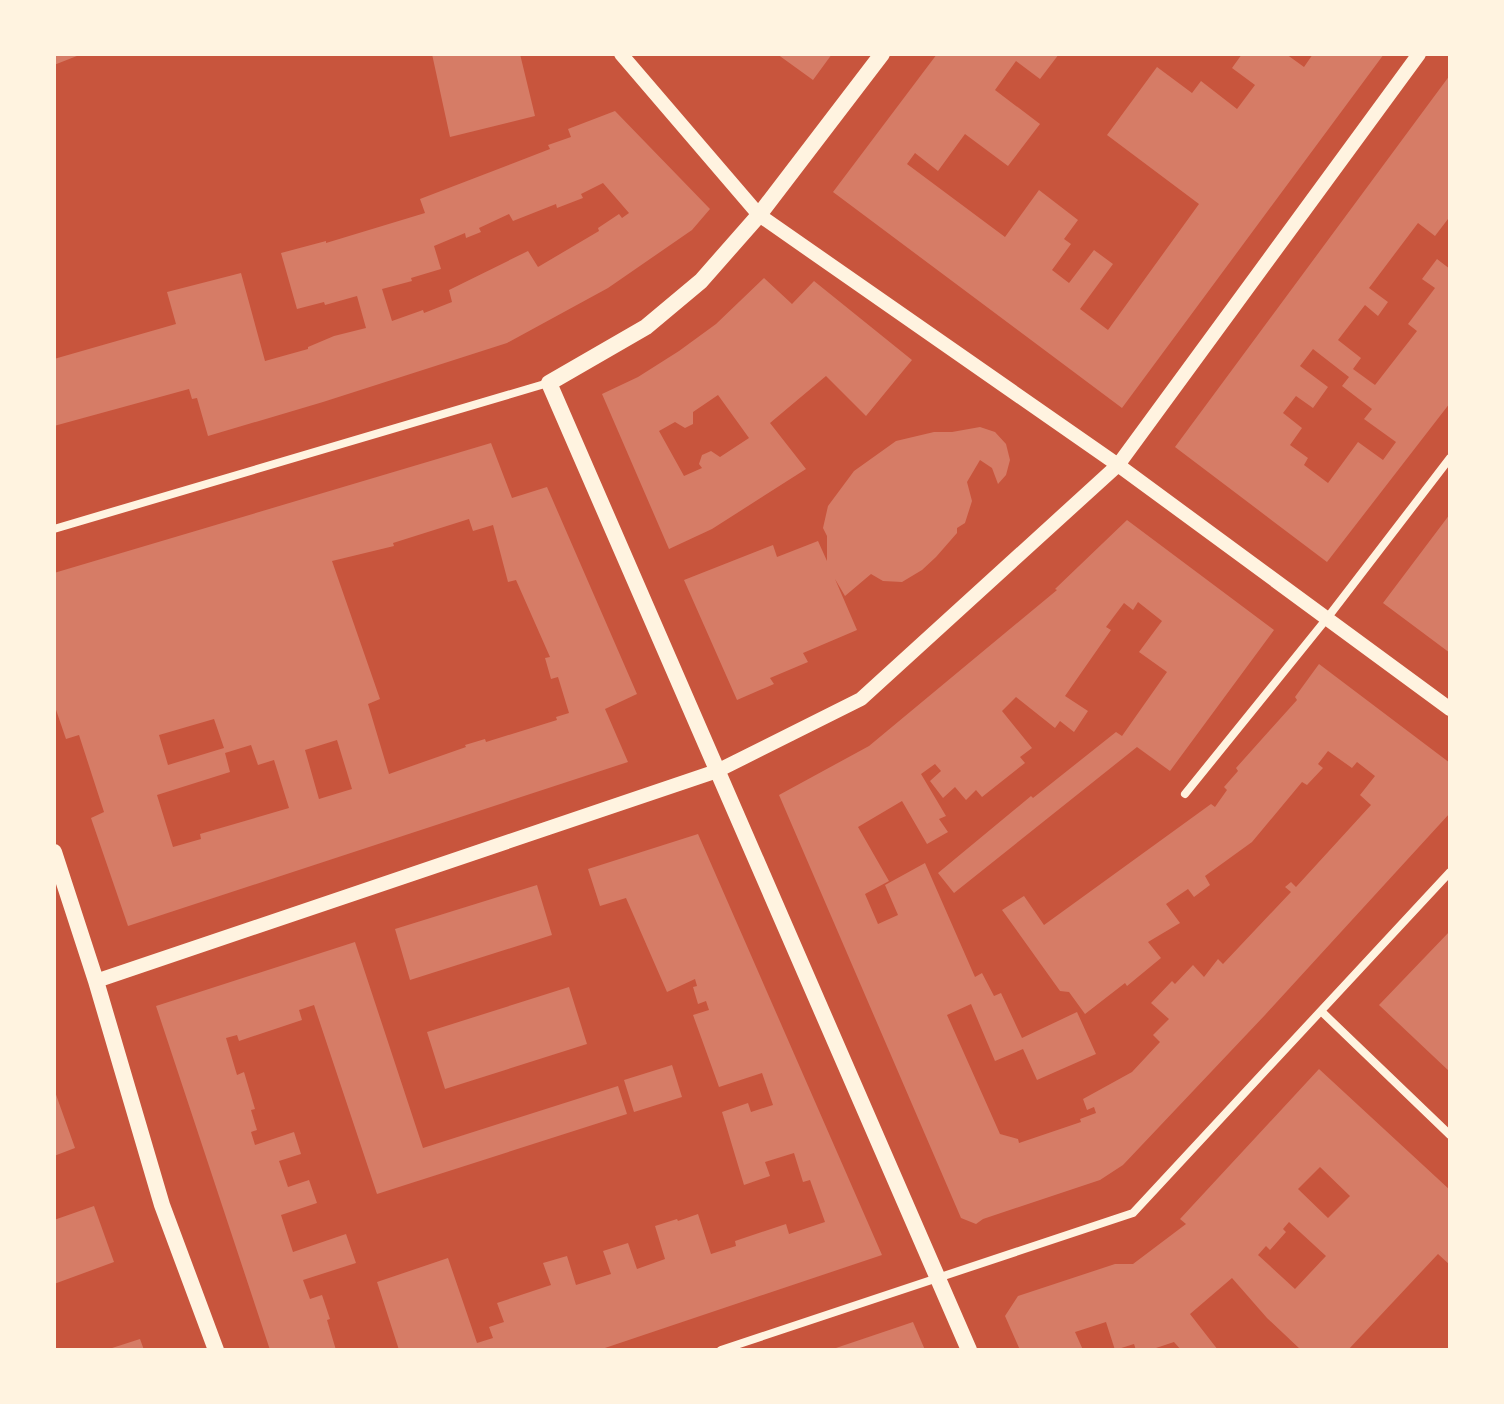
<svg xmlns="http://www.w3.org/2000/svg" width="1504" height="1404" viewBox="0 0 1504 1404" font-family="Signika,sans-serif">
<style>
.building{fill:#d67c66;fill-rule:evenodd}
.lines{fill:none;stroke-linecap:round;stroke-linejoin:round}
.minor{stroke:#fff3e0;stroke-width:8}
.tertiary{stroke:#fff3e0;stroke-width:14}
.secondary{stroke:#fff3e0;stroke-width:16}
</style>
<rect width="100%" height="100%" fill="#c8553d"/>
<path class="building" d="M 54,54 L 82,54 L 54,65 Z
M 432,54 L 520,54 L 535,116 L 450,137 Z
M 777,54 L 832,54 L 813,80 Z
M 937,54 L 1059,54 L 1040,79 L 1016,61 L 995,90 L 1040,124 L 1008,166 L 965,134 L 938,171 L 915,153 L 907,164 L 1005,237 L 1039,190 L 1078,220 L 1064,239 L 1071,244 L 1052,270 L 1069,283 L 1094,250 L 1113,264 L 1080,309 L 1108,330 L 1199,204 L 1107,135 L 1157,67 L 1192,93 L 1201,81 L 1237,109 L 1255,85 L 1232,68 L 1242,54 L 1286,54 L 1304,67 L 1313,54 L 1384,54 L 1122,408 L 833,192 Z
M 1450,75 L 1450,220 L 1448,219 L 1435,236 L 1418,223 L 1369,288 L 1388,302 L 1378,316 L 1365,305 L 1338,340 L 1361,358 L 1353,369 L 1375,385 L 1417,331 L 1408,324 L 1435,288 L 1422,279 L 1437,259 L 1450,269 L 1450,403 L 1327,562 L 1175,447 ZM 1313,349 L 1349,377 L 1342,386 L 1372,409 L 1364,419 L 1396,442 L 1383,460 L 1358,442 L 1328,483 L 1304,465 L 1308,458 L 1290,445 L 1302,428 L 1283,413 L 1296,396 L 1313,408 L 1328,387 L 1300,366 Z
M 615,111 L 710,209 L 692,230 L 608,288 L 507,343 L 323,402 L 208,436 L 197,398 L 192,399 L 189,389 L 54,426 L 54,359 L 176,324 L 167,292 L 241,273 L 265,361 L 308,349 L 308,347 L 334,336 L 366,328 L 357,296 L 325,305 L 324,302 L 297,309 L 281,253 L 326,241 L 326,243 L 425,213 L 420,199 L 550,149 L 548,145 L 571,137 L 568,129 ZM 603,183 L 629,213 L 622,218 L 619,214 L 598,228 L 599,231 L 538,267 L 528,251 L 449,290 L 452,302 L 424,313 L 423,310 L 392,321 L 382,289 L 412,281 L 411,278 L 441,269 L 434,246 L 465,233 L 466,238 L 481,232 L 479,228 L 509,214 L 513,221 L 556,204 L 557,208 L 583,198 L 581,194 Z
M 764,278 L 792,304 L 814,281 L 912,360 L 866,416 L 826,376 L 770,423 L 806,469 L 712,529 L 669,549 L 602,394 L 638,377 L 679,351 L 716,324 ZM 718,395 L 749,438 L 720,457 L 711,451 L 702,455 L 699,464 L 702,468 L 684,476 L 659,431 L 675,422 L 685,428 L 693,424 L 693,412 Z
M 980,427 L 995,432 L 1006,444 L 1010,460 L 1006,475 L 998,484 L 992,468 L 980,460 L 967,482 L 972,501 L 965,523 L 957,528 L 957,533 L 936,557 L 922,570 L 902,582 L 883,581 L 871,574 L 845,596 L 835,579 L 857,630 L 803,653 L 808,662 L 770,678 L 774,684 L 737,700 L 684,580 L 773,545 L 777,557 L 818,541 L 827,561 L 827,536 L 823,528 L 828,506 L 854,471 L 896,441 L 934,432 L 952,432 Z
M 491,443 L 512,498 L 547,487 L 637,694 L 605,709 L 628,762 L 128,926 L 91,818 L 104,812 L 79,735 L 66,739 L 54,704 L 54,573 ZM 469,519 L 473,531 L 493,525 L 508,582 L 516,580 L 550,657 L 545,658 L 551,679 L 558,677 L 569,713 L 556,717 L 557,720 L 486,742 L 485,739 L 465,745 L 466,747 L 389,774 L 368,704 L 380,699 L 332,561 L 394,546 L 393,543 ZM 214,719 L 224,748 L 168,765 L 159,735 ZM 337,740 L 352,789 L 319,799 L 305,750 ZM 251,745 L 258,765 L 274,760 L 289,808 L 200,834 L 201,839 L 173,847 L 157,795 L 230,772 L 225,753 Z
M 1450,514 L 1450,653 L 1383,603 Z
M 1127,520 L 1274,630 L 1170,771 L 1137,747 L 954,893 L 938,873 L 1031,796 L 1033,798 L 1116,732 L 1122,736 L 1167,672 L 1139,652 L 1162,621 L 1138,602 L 1133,610 L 1124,603 L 1106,627 L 1111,630 L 1065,696 L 1088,711 L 1074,732 L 1060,721 L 1055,728 L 1016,697 L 1002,711 L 1032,748 L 1020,757 L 1025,763 L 982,797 L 976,790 L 966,800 L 955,787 L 943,798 L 930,781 L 941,771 L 935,764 L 921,774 L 946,816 L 939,819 L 948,832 L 927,844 L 902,801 L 858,827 L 889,881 L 865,894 L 878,924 L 898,915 L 885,885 L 925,863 L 975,977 L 982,973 L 994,996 L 1001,993 L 1022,1038 L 1077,1012 L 1096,1054 L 1037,1080 L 1023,1049 L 995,1061 L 971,1004 L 947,1015 L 1000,1134 L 1018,1139 L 1019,1143 L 1081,1122 L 1080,1119 L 1096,1113 L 1094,1107 L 1087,1110 L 1083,1099 L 1132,1072 L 1160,1042 L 1153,1035 L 1169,1019 L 1151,1003 L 1172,981 L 1175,984 L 1193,965 L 1204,977 L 1218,959 L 1223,964 L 1291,892 L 1285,887 L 1291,882 L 1296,887 L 1371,805 L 1360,795 L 1375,776 L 1357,762 L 1352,768 L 1328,751 L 1318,764 L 1323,768 L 1307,785 L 1302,782 L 1252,842 L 1205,876 L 1210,885 L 1194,897 L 1188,889 L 1166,904 L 1180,923 L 1148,942 L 1161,958 L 1127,986 L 1125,983 L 1085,1014 L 1069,992 L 1060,991 L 1002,910 L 1024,896 L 1044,925 L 1211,804 L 1215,807 L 1227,790 L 1224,787 L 1238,771 L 1236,768 L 1297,700 L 1295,697 L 1319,664 L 1450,763 L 1450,813 L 1265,1015 L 1123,1165 L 1100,1180 L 983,1219 L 976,1224 L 961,1218 L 779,795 L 869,746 L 1057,590 L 1055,589 Z
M 698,834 L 882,1255 L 599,1350 L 399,1350 L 377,1282 L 448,1258 L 477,1343 L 493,1338 L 489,1327 L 504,1322 L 497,1303 L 551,1285 L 543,1263 L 567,1256 L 576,1285 L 611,1274 L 603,1251 L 628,1243 L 637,1269 L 665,1259 L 655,1226 L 677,1219 L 678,1221 L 698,1214 L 711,1254 L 736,1246 L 735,1241 L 786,1224 L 789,1234 L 825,1222 L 810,1180 L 803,1182 L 794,1153 L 765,1162 L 770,1176 L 744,1185 L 722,1112 L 748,1103 L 751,1112 L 773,1105 L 762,1073 L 719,1087 L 693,1015 L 709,1010 L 706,1001 L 698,1004 L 693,987 L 697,986 L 695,979 L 667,992 L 626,898 L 600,906 L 588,869 Z
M 537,885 L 552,935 L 410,980 L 395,929 Z
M 1450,931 L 1450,1072 L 1379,1005 Z
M 355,942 L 423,1148 L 618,1086 L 627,1114 L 377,1194 L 314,1005 L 299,1010 L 302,1020 L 239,1041 L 237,1035 L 226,1038 L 237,1075 L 244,1072 L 255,1109 L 251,1110 L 257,1130 L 251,1132 L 255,1145 L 294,1132 L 301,1154 L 279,1161 L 288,1187 L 309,1180 L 317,1203 L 281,1215 L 293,1252 L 346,1234 L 356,1263 L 303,1280 L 310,1299 L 322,1295 L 330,1319 L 327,1320 L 336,1350 L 270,1350 L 156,1006 Z
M 569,987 L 587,1044 L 445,1089 L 427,1032 Z
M 672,1065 L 682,1097 L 634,1112 L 624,1080 Z
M 1319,1069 L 1450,1190 L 1450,1265 L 1438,1254 L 1348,1350 L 1301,1350 L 1267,1318 L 1232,1278 L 1190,1314 L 1218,1350 L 1181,1350 L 1174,1342 L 1150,1350 L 1136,1350 L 1134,1344 L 1115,1350 L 1106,1322 L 1075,1332 L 1083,1350 L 1020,1350 L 1005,1316 L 1018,1296 L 1115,1264 L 1133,1264 L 1186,1224 L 1180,1219 ZM 1320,1167 L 1350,1196 L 1328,1218 L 1298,1189 ZM 1289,1222 L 1326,1256 L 1295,1289 L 1258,1255 L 1266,1246 L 1270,1250 L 1286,1232 L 1283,1229 Z
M 54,1089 L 75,1148 L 54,1156 Z
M 94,1206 L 114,1262 L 54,1284 L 54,1220 Z
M 913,1322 L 925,1350 L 833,1350 L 833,1349 Z
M 140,1339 L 144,1350 L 109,1350 L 109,1349 Z"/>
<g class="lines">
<path class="minor" d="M 54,529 L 548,383
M 1185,794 L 1328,617 L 1450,458
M 1322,1012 L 1450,1135
M 721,1350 L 1133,1213 L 1450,872"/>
<path class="tertiary" d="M 621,54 L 759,215 L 1118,465 L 1450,709
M 96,981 L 717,771 L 861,699 L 1118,465 L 1419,54"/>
<path class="secondary" d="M 882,54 L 759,215 L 701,281 L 646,327 L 549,383 L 969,1350
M 54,852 L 96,981 L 162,1205 L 216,1350"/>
</g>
<rect width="1504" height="1404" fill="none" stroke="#fff3e0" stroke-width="112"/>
</svg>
